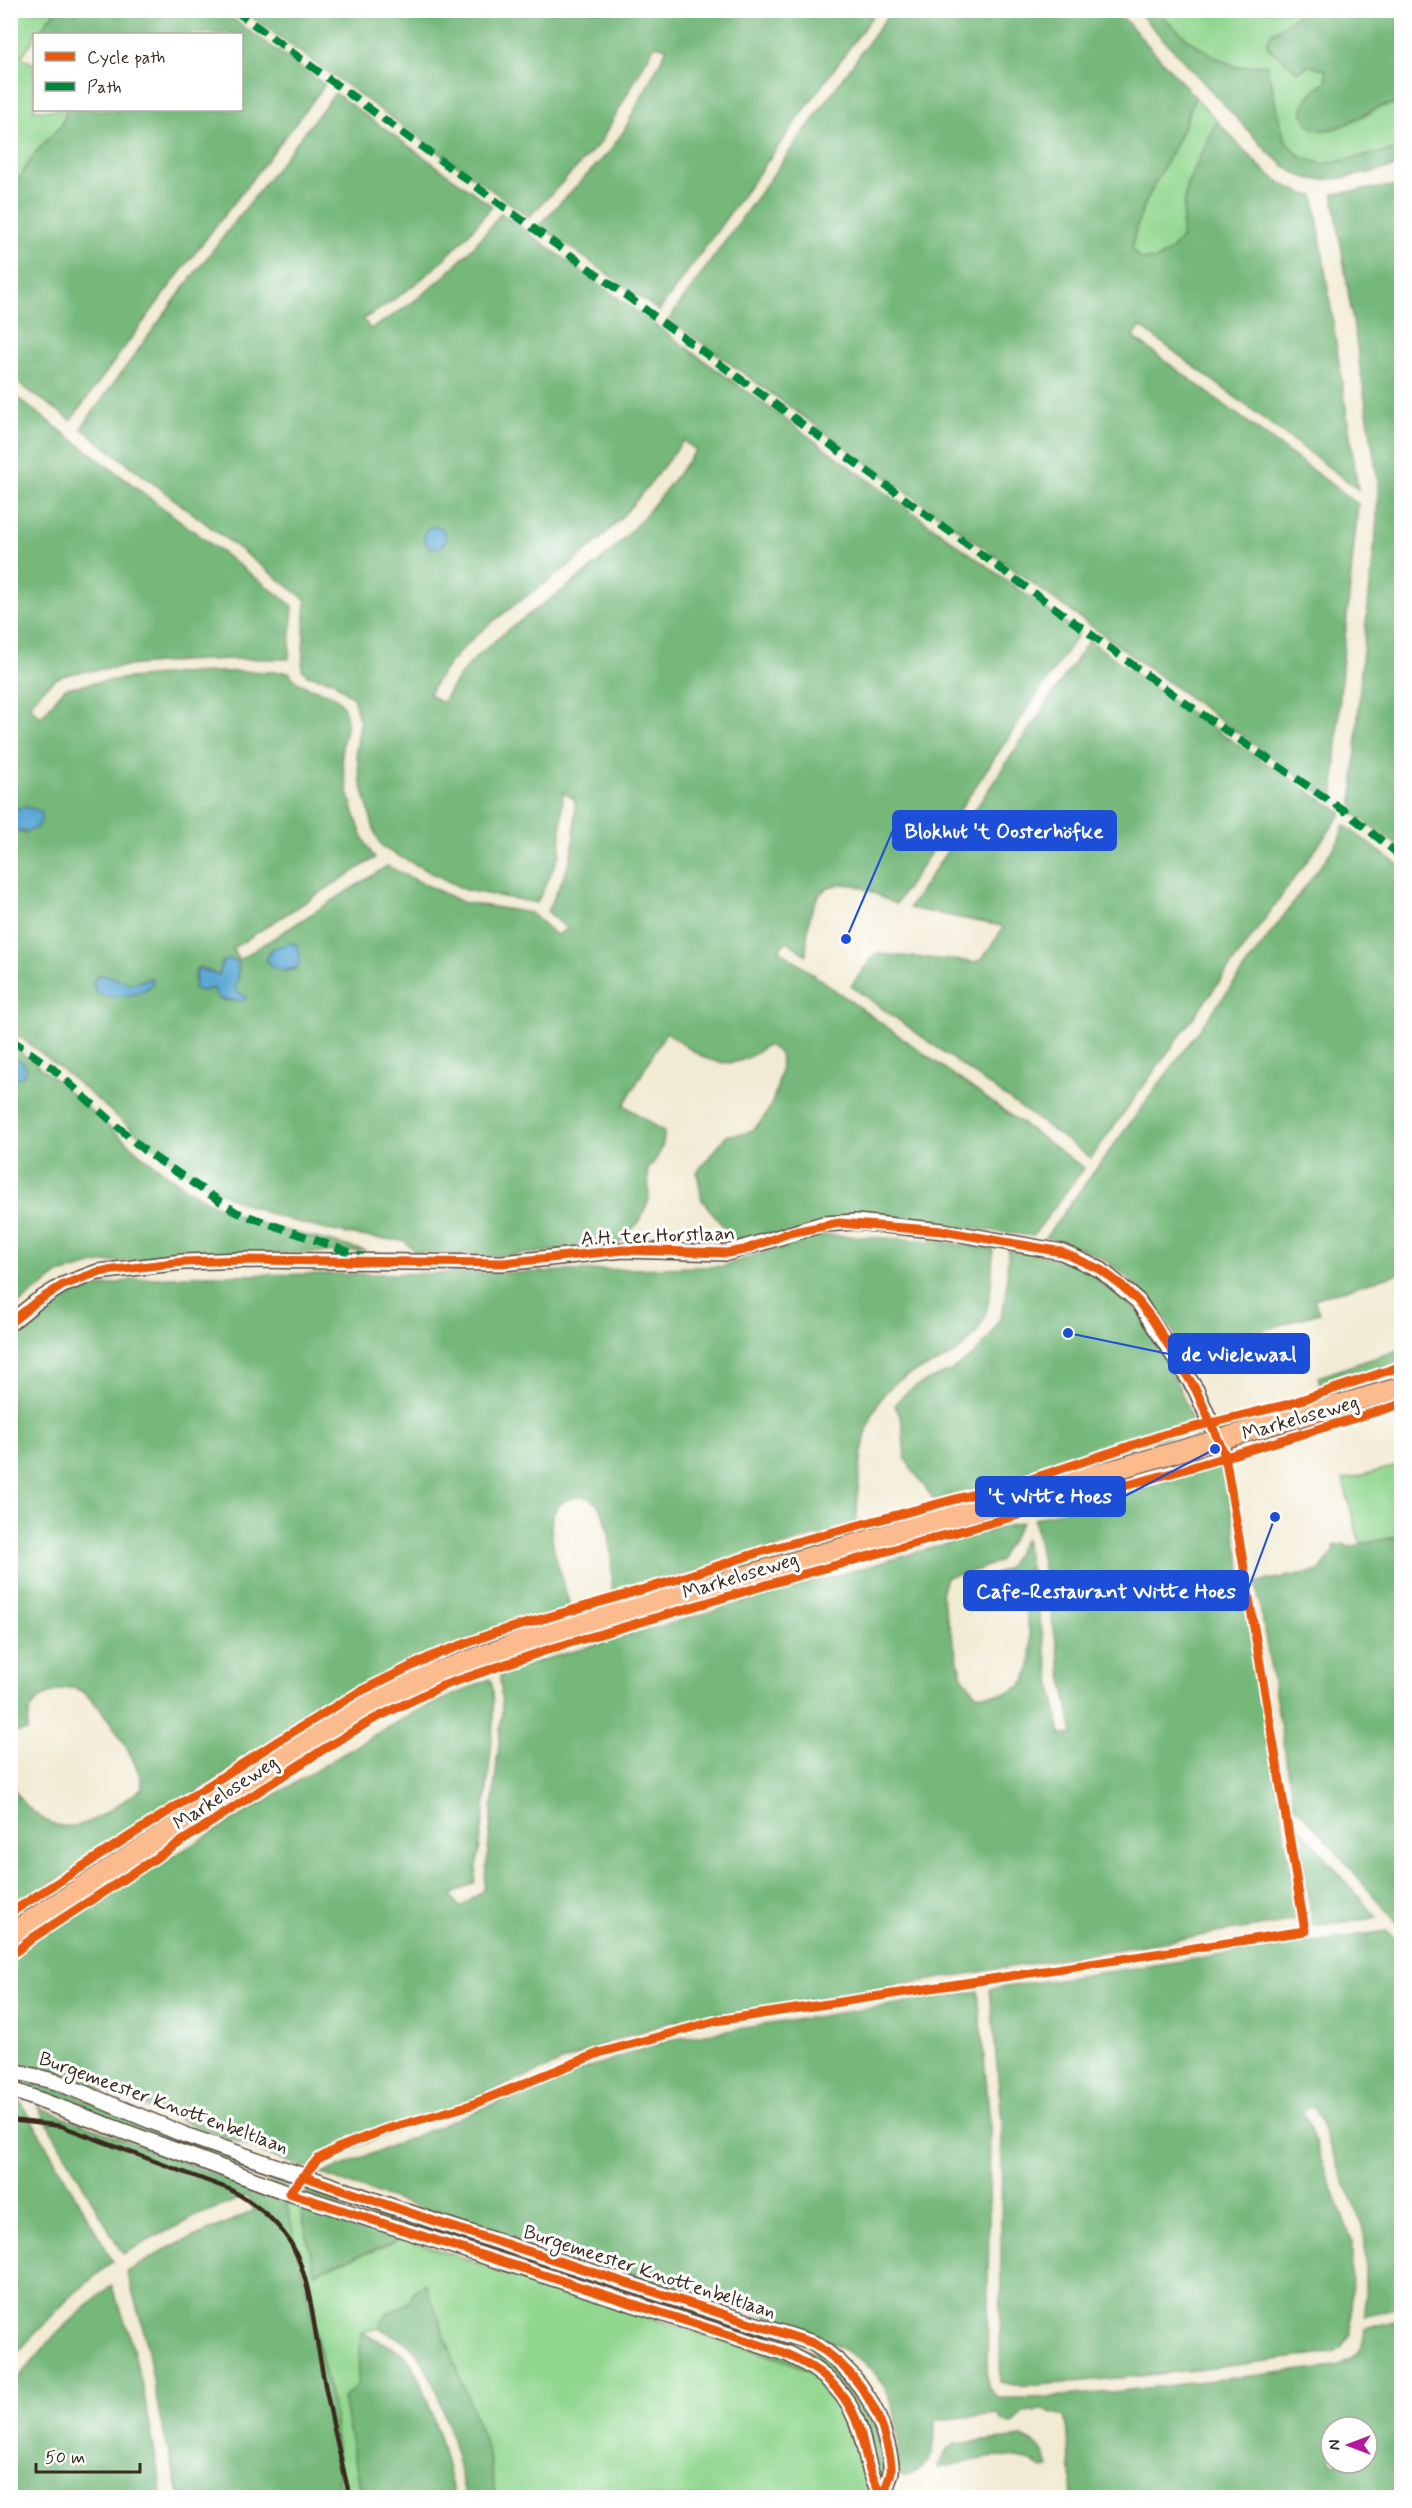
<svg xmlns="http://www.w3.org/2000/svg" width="1412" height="2508" viewBox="0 0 1412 2508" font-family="Mynerve,sans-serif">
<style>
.green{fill:#92d790;stroke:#668057;stroke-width:1.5}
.forest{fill:#75b87a;stroke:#58714c;stroke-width:1.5;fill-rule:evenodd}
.water{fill:#5ba8d4;stroke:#4b6979;stroke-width:1.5}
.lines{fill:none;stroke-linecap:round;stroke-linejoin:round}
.minor-casing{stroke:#564739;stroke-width:18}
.major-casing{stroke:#564739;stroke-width:22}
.minor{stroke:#fff;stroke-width:15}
.major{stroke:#fbbb8d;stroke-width:20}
.rail{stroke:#3b2a1e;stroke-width:4.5}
.quiet{stroke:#00873e;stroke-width:8;stroke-dasharray:15 8;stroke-linecap:butt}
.cycleway-casing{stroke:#fff;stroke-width:13}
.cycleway{stroke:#e8590c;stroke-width:9}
.labels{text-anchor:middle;stroke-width:6;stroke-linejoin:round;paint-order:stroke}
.street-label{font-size:20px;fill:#3b2a1e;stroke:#fff}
.leader{fill:none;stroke:#1d4ed8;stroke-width:2}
.callout-dot{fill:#1d4ed8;stroke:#fff;stroke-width:2}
.callout{fill:#1d4ed8;stroke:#1d4ed8;stroke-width:2}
.callout-label{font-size:21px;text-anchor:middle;font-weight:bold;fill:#fff}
</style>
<rect width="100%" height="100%" fill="#fff"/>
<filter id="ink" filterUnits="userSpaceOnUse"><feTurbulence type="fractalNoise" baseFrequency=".0167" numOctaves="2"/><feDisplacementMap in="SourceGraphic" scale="12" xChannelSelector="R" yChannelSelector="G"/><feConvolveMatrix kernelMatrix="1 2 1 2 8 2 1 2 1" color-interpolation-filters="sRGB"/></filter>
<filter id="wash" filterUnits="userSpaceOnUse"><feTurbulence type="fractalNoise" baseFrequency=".008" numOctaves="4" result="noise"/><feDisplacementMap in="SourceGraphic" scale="24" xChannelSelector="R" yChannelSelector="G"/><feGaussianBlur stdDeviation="1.35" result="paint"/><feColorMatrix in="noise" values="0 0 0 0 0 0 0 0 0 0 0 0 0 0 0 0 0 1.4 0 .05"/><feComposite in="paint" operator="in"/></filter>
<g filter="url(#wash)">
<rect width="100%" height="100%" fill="#f2ebd4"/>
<path class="green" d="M 11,11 L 55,11 L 38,34 L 34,34 L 34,39 L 21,57 L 34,64 L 34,110 L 67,110 L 61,126 L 34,154 L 11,193 Z
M 1156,11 L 1302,11 L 1285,25 L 1271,33 L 1268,49 L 1289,63 L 1297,72 L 1309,66 L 1325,69 L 1327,80 L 1307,97 L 1365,116 L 1377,108 L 1401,102 L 1401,149 C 1384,153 1339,165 1323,164 C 1283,162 1275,113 1272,81 L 1247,66 C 1220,73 1175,28 1156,11 Z
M 1195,97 L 1217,121 L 1186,186 L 1181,239 L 1170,251 L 1156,260 L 1141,259 L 1132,249 C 1137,211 1156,183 1173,149 C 1182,133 1188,114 1195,97 Z
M 1401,1465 L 1401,1536 L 1360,1544 L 1343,1480 Z
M 286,2201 L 300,2205 L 315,2273 C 343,2259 373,2253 401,2238 L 808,2368 L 848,2408 L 864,2464 L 869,2497 L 496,2497 L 489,2455 L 424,2284 L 414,2291 L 408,2303 L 387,2314 L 379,2328 L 362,2332 L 357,2386 L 343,2398 L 362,2497 L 339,2497 L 335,2417 Z"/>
<path class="forest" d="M 55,11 L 222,11 L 325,85 L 175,279 L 71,420 L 11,378 L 11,193 L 34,154 L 61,126 L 67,110 L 242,110 L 242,34 L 38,34 Z
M 243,11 L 876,11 L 659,311 L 539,225 L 610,151 L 623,132 L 667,48 L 655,45 L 600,143 L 529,217 Z
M 891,11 L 1117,11 L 1195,97 C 1188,114 1182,133 1173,149 C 1156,183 1137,211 1132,249 L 1141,259 L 1156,260 L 1170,251 L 1181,239 L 1186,187 L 1217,121 C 1244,149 1273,190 1314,196 L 1358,489 L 1141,327 L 1133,337 L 1358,504 L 1342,668 L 1333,802 L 669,319 Z
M 1137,11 L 1156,11 L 1191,42 L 1214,56 L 1238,68 L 1266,64 L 1285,141 L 1301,157 L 1323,164 L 1401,149 L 1401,166 C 1376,170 1328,186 1304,177 C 1291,173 1280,162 1269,153 Z
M 1302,11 L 1401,11 L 1401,102 C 1394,104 1386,105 1379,107 C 1362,114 1316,149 1304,117 C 1298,100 1316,90 1327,80 L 1325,69 L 1309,66 L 1297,72 C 1289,63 1280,58 1271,50 C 1255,37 1295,20 1302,11 Z
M 335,93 L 492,206 C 456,252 413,291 363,319 L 370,329 C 422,301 466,260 501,213 L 1079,633 L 896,904 C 883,899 871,890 858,886 C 809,874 808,921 806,955 L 787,941 L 779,950 L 1084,1168 L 1033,1236 L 912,1221 L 851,1218 L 738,1245 L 702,1200 L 697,1172 L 727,1135 C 733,1134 740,1135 746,1133 C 770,1124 784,1076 780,1054 L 768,1045 C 760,1048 755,1055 747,1058 C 714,1073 692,1050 666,1032 L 624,1105 L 664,1132 C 664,1149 659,1156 648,1169 L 649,1200 L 639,1222 L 617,1245 L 502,1256 L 415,1252 L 405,1241 C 332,1236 244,1214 185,1171 C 124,1128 73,1073 11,1031 L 11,831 L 26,833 L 26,807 L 11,809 L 10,401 L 16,397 L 293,606 L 289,659 C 230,658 172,660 113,668 C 97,670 79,671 63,676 C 49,680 37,696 29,706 L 41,717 L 65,688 C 139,673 214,670 289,672 C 301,695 333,684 344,708 C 352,727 339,741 342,758 C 345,785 358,836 375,858 L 233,948 L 239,960 L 387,866 L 462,902 L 531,913 L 556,935 L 567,929 L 547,911 C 571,866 576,851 575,800 L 563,792 L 560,854 L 537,903 L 465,890 L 383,848 L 375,833 L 360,779 L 356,750 L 360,723 L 353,698 L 333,681 L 307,675 L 302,669 L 306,600 L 81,428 L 185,286 ZM 683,441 L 696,450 C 666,490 635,531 597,564 C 553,600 504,627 465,669 C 456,679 449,692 442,703 L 429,694 C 464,628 533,598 587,551 C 624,519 654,479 683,441 ZM 288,943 L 295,943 L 300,956 L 294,970 L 283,971 L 266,958 L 272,949 ZM 200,967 L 217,975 L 221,972 L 239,969 L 235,987 L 237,992 L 246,996 L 235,1001 L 224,1001 L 213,988 L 202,991 L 194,983 L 196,969 ZM 110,976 L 130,984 L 151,978 L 132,994 L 100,995 Z
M 1401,185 L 1402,185 L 1401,848 L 1352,812 L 1361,670 L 1377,523 L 1378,482 L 1333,194 Z
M 1089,640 L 1178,705 L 1342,813 L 1091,1158 L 851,986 L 871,959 L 877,954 L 975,962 L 983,958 L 1003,928 L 1001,926 L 909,908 Z
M 1344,825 L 1401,867 L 1401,1273 L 1314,1299 L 1319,1313 L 1233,1340 L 1185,1351 C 1154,1297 1109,1247 1045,1238 L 1325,860 L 1339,840 Z
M 11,1046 C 80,1093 136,1161 209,1202 C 257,1228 314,1236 366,1251 L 209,1255 L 99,1263 L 59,1274 L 11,1310 L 11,1078 L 13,1079 Z
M 827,1235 L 923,1240 L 993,1249 C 991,1298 992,1337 941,1361 C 918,1371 894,1377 880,1400 C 858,1435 859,1485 856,1525 L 612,1596 C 611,1569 617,1490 575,1497 C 564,1499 555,1507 552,1517 C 547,1539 565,1585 570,1608 L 468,1640 L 353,1690 L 155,1819 L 11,1908 L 11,1784 C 25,1810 54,1836 86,1823 C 105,1815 124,1800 142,1789 C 145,1770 98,1697 79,1690 C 71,1686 60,1689 53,1692 C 44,1696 35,1700 31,1709 C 28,1715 29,1724 27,1731 L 11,1733 L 11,1336 L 74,1292 L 137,1279 L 206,1275 L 510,1273 L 724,1266 L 795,1241 Z
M 1008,1250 C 1036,1255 1071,1257 1096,1273 C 1149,1308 1174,1371 1195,1429 L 934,1500 L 905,1459 L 902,1421 L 895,1405 C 904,1390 925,1381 941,1375 C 972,1363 998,1335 1005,1301 C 1008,1285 1007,1267 1008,1250 Z
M 1401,1349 L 1401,1362 L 1321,1388 L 1318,1377 Z
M 1224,1467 L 1277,1781 L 1297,1920 L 667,2023 L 613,2041 L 304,2168 L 59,2073 L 11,2061 L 11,1959 L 38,1938 L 381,1731 L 415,1712 L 490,1679 C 502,1702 479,1846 475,1882 L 451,1895 L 460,1908 L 484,1890 L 502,1711 L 500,1675 L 526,1665 L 1022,1522 L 999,1561 L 978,1570 L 946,1577 L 941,1594 L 962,1676 L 976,1694 C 1029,1699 1036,1675 1029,1629 C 1026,1611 1023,1595 1016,1579 L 996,1581 L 995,1574 L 1007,1568 L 1025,1539 L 1061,1735 L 1073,1734 L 1034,1519 L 1183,1476 Z
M 1401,1536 L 1402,1536 L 1401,1928 L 1305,1815 L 1294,1806 L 1256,1582 L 1319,1571 L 1334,1551 L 1334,1546 L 1345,1544 L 1346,1547 Z
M 1296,1823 L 1377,1918 L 1313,1926 Z
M 1387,1931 L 1402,1947 L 1401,2306 L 1365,2316 L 1365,2239 L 1362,2225 L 1314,2106 L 1303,2111 L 1352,2241 L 1351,2334 L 1342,2346 L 1332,2352 C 1249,2364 1166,2375 1082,2381 C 1060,2383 1021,2389 1000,2382 L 1002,2122 L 990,1989 Z
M 978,1991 L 990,2122 L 987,2380 L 989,2389 L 998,2398 L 1036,2398 L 1112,2392 L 1337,2366 C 1355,2358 1364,2350 1365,2329 L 1401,2319 L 1401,2490 L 1349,2498 L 1073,2497 L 1067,2426 L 1063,2416 L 1043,2410 L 1023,2412 L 1013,2423 L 1001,2421 L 999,2414 L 935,2420 C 935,2449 934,2476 897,2475 C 899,2440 900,2405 877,2376 C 844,2333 717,2301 663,2284 C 549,2248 433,2215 322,2174 L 550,2081 L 669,2040 ZM 1331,2427 L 1367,2427 L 1367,2463 L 1331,2463 Z
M 10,2074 L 28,2077 L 296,2180 L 285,2188 L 51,2096 L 11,2084 Z
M 11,2099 L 21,2102 L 113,2261 L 68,2299 L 11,2359 Z
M 38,2107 L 286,2201 L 335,2417 L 339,2497 L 180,2497 L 160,2417 L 145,2335 L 127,2272 L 166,2249 L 254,2211 L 247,2196 L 196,2216 L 123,2254 Z
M 309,2183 L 411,2216 L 407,2228 L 306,2196 Z
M 300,2205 L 401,2238 C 373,2253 343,2259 315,2273 Z
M 419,2219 L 638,2289 L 635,2301 L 417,2231 Z
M 425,2283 L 481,2432 L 489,2455 L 496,2497 L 465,2497 C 459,2461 437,2372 411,2346 C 403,2339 388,2334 379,2328 L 387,2314 L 408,2303 L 414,2291 Z
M 111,2285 L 129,2333 L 144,2394 L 163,2497 L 11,2497 L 11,2386 L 54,2336 Z
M 654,2295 L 829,2357 L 869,2410 L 887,2463 L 883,2477 L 879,2479 L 836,2381 L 651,2307 Z
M 362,2332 C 374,2339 392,2345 403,2354 C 425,2375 448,2466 454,2497 L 362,2497 L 343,2398 L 357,2386 Z
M 1022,2437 C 1039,2444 1044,2450 1049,2468 L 1042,2469 C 1011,2445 972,2463 937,2468 L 946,2451 L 956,2444 Z"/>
<path class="water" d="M424 537a11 11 0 1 1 22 0a11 11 0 1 1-22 0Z
M 26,807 L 41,811 C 45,833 25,832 11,831 L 11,809 Z
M 288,943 L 295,943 C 301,951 301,960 297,968 L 283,971 L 271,967 L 266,958 L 272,949 Z
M 229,959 L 238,962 L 238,978 L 235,987 L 237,992 L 246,996 L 245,1001 L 219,999 L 213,988 L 202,991 L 194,989 L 197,968 L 219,975 L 222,962 Z
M 98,975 L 110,976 L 130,984 L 152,978 L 153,983 C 143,996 108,1002 95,991 L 93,982 Z
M8 1069a9 9 0 1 1 18 0a9 9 0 1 1-18 0Z"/>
</g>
<g filter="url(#ink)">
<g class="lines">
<defs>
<path id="minor" d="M 10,1323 L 36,1302 L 63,1285 L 98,1272 L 183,1262 L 245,1260 L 503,1263 L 623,1250 L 727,1253 L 823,1224 L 856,1222 L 943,1231 L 1062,1252 L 1101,1270 L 1138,1301 L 1196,1390 L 1225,1455
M 10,2070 L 57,2082 L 185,2135 L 434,2221 L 813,2343 C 852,2367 876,2400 887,2444 C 889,2452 892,2464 891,2471 C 890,2480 884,2489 882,2498
M 10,2089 L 289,2193 L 788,2354 C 825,2372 850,2394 861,2434 C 868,2459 868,2472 882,2496"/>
<path id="major" d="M 10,1934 L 287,1754 L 365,1707 L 429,1675 L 546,1633 L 1402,1387"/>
</defs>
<use href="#minor" class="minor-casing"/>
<use href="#major" class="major-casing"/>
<use href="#minor" class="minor"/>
<use href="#major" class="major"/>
<path class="rail" d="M 10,2120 L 61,2126 L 229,2189 C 253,2202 279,2222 293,2247 C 310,2280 313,2322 320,2358 C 328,2405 339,2451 350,2498"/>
<path class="quiet" d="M 234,10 L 1181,700 L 1346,812 L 1402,857
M 10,1039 L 51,1067 L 145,1151 L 236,1212 L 363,1257"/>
<defs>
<path id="cycleway" d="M 10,1323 L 36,1302 L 63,1285 L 98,1272 L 183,1262 L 245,1260 L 503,1263 L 623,1250 L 727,1253 L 744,1250 L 789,1233 L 839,1223 L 943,1231 L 1062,1252 L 1101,1270 L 1120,1284 L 1138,1301 L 1152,1319 L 1196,1390 L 1225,1455 L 1305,1931 L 716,2021 L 599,2053 L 471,2105 L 384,2130 L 338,2148 L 318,2159 L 289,2193 L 773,2349 C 816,2364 849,2389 861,2435 C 867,2459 869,2474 882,2496
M 10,1913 L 278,1741 L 359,1692 L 432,1656 L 494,1633 L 672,1581 L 763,1551 L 1034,1478 L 1166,1434 L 1289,1404 L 1402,1366
M 10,1956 L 34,1937 L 324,1749 L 372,1720 L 442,1686 L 553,1648 L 800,1575 L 1179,1471 L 1402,1404
M 303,2176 L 434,2221 L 813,2343 C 852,2367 876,2400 887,2444 C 889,2452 892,2464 891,2471 C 890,2480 884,2489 882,2498"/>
</defs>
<use href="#cycleway" class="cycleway-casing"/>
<use href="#cycleway" class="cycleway"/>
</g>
</g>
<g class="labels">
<g class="street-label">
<text transform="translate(658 1235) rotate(-2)" y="7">A.H. ter Horstlaan</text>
<text transform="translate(1300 1417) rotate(-16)" y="7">Markeloseweg</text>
<text transform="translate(740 1575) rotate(-17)" y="7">Markeloseweg</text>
<text transform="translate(225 1792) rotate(-33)" y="7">Markeloseweg</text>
<text transform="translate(164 2102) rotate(20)" y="7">Burgemeester Knottenbeltlaan</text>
<text transform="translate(650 2271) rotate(18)" y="7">Burgemeester Knottenbeltlaan</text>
</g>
</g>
<path class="leader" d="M846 939L893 830M1068 1333L1169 1354M1215 1449L1125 1496M1275 1517L1248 1590"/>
<g class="callout-dot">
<circle cx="846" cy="939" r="6"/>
<circle cx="1068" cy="1333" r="6"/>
<circle cx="1215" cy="1449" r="6"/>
<circle cx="1275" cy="1517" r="6"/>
</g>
<g class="callout">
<rect x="893" y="811" width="223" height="39" rx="6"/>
<rect x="1169" y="1334" width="140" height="39" rx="6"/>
<rect x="976" y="1477" width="149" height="39" rx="6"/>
<rect x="964" y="1571" width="284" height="39" rx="6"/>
</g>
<g class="callout-label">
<text x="1004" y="838">Blokhut 't Oosterhöfke</text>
<text x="1239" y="1361">de Wielewaal</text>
<text x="1050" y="1503">'t Witte Hoes</text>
<text x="1106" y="1598">Cafe-Restaurant Witte Hoes</text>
</g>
<rect width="1412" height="2508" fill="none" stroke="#fff" stroke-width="36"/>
<rect x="33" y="33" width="210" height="78" fill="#ffffff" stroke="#b1aaa5" stroke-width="1.5"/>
<rect x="45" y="52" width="30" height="9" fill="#e8590c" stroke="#b1aaa5" stroke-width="1.5"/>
<text x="87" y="63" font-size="18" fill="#3b2a1e">Cycle path</text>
<rect x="45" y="82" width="30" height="9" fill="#00873e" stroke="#b1aaa5" stroke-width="1.5"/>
<text x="87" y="93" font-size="18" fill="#3b2a1e">Path</text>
<g transform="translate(1349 2445) rotate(270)"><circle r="28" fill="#ffffff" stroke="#b1aaa5" stroke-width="1.5"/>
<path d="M0-4.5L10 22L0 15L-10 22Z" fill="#b5179e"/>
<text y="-9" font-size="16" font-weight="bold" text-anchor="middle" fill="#3b2a1e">N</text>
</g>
<path d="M36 2463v9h104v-9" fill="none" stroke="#3b2a1e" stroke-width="3"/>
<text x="45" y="2463" font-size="18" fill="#3b2a1e" stroke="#ffffff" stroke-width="4.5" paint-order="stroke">50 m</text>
</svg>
